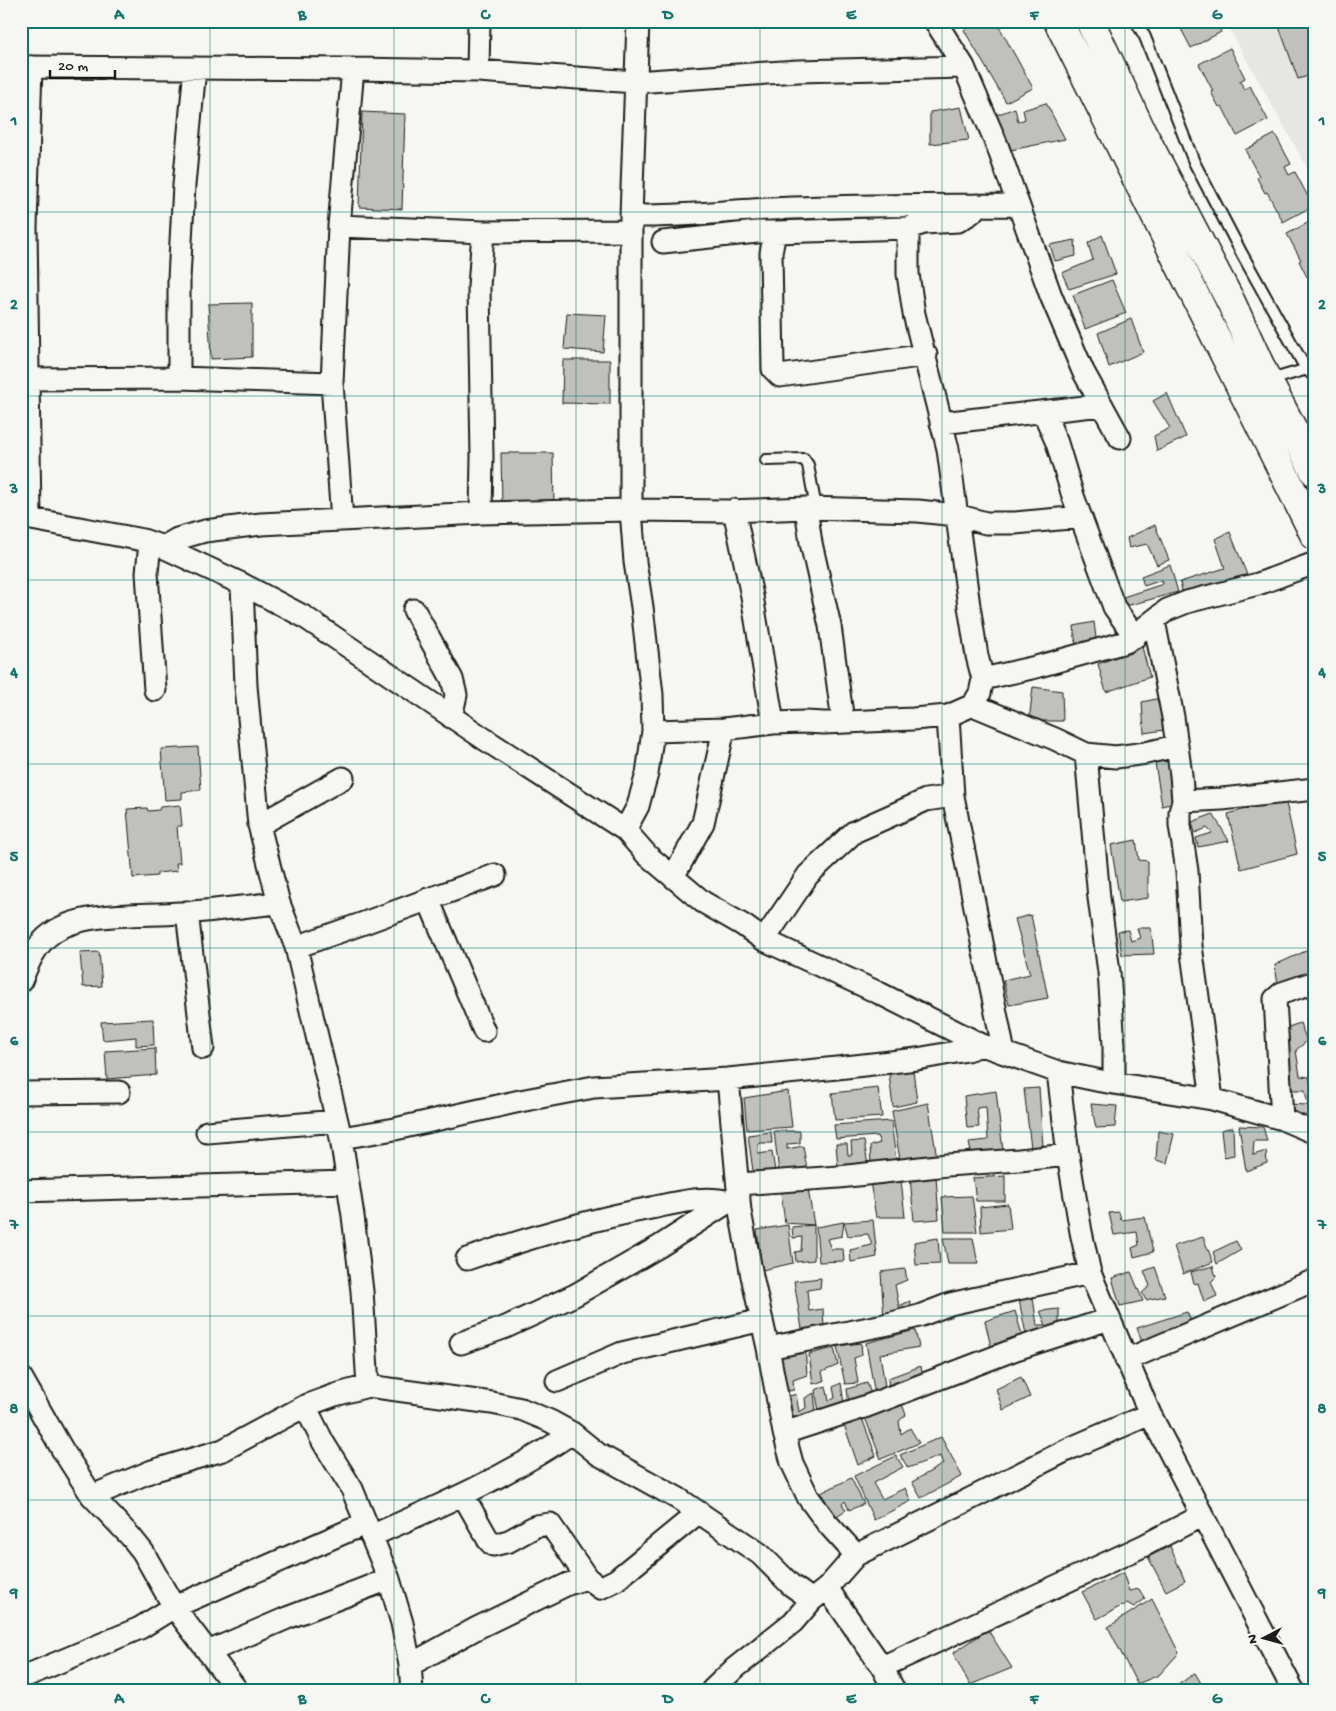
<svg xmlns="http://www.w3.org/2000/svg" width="1336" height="1711" viewBox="0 0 1336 1711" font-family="'Gochi Hand',sans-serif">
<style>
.built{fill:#e6e6e2}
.building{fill:#c0c0bd;stroke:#1c1c1c}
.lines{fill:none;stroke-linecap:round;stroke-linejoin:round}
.service-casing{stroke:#1c1c1c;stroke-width:14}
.minor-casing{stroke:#1c1c1c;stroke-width:25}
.primary-casing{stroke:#1c1c1c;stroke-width:31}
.service{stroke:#f6f6f2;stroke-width:10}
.minor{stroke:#f6f6f2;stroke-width:21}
.primary{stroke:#f6f6f2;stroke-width:28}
.grid{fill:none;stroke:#0f766e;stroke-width:1;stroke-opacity:0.55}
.neatline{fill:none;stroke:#0f766e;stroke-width:2}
.grid-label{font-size:16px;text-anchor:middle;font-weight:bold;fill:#0f766e}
</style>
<rect width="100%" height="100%" fill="#f6f6f2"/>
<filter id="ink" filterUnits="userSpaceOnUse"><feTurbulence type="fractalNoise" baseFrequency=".02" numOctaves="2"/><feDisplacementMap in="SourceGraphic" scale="10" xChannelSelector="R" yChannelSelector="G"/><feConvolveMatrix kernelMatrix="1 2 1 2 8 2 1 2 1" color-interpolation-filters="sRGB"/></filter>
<g filter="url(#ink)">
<path class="built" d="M 1225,21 L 1315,21 L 1315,182 Z"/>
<path class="building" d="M 979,21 L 996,21 L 1033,88 L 1006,102 L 964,30 Z
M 1177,21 L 1216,21 L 1221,32 L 1191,48 Z
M 1277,21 L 1315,21 L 1315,74 L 1298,79 Z
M 1230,48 L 1245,78 L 1240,81 L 1244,89 L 1250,86 L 1268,120 L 1237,136 L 1222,106 L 1219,107 L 1211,92 L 1213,91 L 1199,64 Z
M 1046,103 L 1065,139 L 1011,150 L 996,115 L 1015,108 L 1018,122 L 1025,119 L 1023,110 Z
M 961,107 L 969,140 L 930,144 L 930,112 Z
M 362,112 L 405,114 L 402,209 L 359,207 Z
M 1275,134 L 1291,164 L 1285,167 L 1289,175 L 1295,172 L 1313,206 L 1283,222 L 1267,192 L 1265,193 L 1257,178 L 1259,176 L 1245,150 Z
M 1315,219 L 1315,286 L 1310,276 L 1307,277 L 1299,261 L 1301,260 L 1287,234 Z
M 1102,235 L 1116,274 L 1069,289 L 1062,273 L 1093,260 L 1088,243 Z
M 1075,240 L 1076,256 L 1055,261 L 1050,245 Z
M 1112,280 L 1126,313 L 1085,329 L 1073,295 Z
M 252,303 L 252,357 L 211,359 L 208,304 Z
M 567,313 L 606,315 L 603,352 L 564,349 Z
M 1131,319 L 1143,352 L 1109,367 L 1098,333 Z
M 563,360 L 610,360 L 610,404 L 562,403 Z
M 1167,393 L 1186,437 L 1157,451 L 1154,436 L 1170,428 L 1153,401 Z
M 501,453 L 553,453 L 554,505 L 502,506 Z
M 1155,525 L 1169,560 L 1157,565 L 1147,544 L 1129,548 L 1127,538 Z
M 1230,532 L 1247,575 L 1182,591 L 1180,582 L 1225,568 L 1215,539 Z
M 1170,565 L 1178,592 L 1126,606 L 1123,597 L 1163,584 L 1162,580 L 1144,586 L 1141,576 Z
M 1094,622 L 1097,646 L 1076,648 L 1074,626 Z
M 1142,647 L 1150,677 L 1106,692 L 1098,664 Z
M 1033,687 L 1062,691 L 1063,721 L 1029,721 Z
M 1161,698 L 1164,730 L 1144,733 L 1142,702 Z
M 198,747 L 201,790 L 182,792 L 182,799 L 165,800 L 161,749 Z
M 1169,759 L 1177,802 L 1162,806 L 1155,763 Z
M 1285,798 L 1297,854 L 1241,869 L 1228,814 Z
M 180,805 L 182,826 L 177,826 L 180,863 L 176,863 L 177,871 L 157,873 L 157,876 L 133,878 L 127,809 L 147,808 L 148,811 L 159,810 L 160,807 Z
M 1213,814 L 1229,841 L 1198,847 L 1196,838 L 1212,833 L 1207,828 L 1195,833 L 1192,822 Z
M 1136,840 L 1139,860 L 1148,861 L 1148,898 L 1120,902 L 1111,845 Z
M 1031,915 L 1048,998 L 1009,1005 L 1003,980 L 1030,974 L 1015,919 Z
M 1137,928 L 1151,928 L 1154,954 L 1122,955 L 1118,931 L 1128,930 L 1131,941 L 1140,938 Z
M 1308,950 L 1315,972 L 1279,992 L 1275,965 Z
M 99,952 L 102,986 L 83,987 L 80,953 Z
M 153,1019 L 154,1045 L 136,1046 L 136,1037 L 103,1040 L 101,1022 Z
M 1300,1023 L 1307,1041 L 1296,1050 L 1300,1076 L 1309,1077 L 1315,1100 L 1315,1120 L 1288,1113 L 1287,1104 L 1308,1105 L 1305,1090 L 1287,1090 L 1280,1030 Z
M 155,1048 L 156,1075 L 107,1079 L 105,1051 Z
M 913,1070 L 917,1102 L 893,1107 L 889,1074 Z
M 878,1088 L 882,1117 L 835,1120 L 832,1093 Z
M 1039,1088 L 1043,1147 L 1031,1148 L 1024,1089 Z
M 788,1091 L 792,1127 L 747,1130 L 744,1098 Z
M 996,1091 L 1003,1151 L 971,1153 L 969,1142 L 988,1140 L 986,1107 L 977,1108 L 979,1127 L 967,1128 L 964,1096 Z
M 928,1103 L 937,1158 L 900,1160 L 892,1111 Z
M 1091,1104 L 1117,1106 L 1115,1127 L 1096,1128 Z
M 891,1121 L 896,1160 L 871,1163 L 870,1146 L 880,1143 L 877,1136 L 836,1139 L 834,1125 Z
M 1239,1126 L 1263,1127 L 1267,1141 L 1254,1141 L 1253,1155 L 1266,1151 L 1267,1163 L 1246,1171 Z
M 1233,1127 L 1234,1155 L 1224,1157 L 1221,1130 Z
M 774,1131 L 800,1131 L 800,1143 L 787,1144 L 787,1149 L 803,1146 L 807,1169 L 779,1173 Z
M 1158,1131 L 1174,1134 L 1167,1163 L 1156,1160 Z
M 771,1132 L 772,1143 L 758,1143 L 758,1154 L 772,1152 L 775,1171 L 753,1171 L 748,1135 Z
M 864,1141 L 868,1165 L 838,1168 L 836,1144 L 847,1144 L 848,1155 L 852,1155 L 851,1142 Z
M 936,1176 L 939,1219 L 914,1221 L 910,1177 Z
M 1005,1176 L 1005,1201 L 976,1201 L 973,1178 Z
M 901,1180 L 905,1217 L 876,1217 L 870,1182 Z
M 808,1189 L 814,1225 L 785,1223 L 781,1193 Z
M 972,1196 L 977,1232 L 945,1232 L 942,1197 Z
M 1008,1204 L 1011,1229 L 981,1232 L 980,1207 Z
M 1119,1212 L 1121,1220 L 1145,1217 L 1153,1252 L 1134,1257 L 1132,1248 L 1139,1245 L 1137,1232 L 1114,1235 L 1109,1213 Z
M 873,1220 L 877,1257 L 851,1262 L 850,1250 L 872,1245 L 868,1234 L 848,1236 L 844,1222 Z
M 844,1222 L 842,1236 L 827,1239 L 831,1249 L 843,1249 L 844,1261 L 819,1262 L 816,1227 Z
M 788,1225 L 793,1263 L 762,1270 L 757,1230 Z
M 814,1225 L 814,1260 L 796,1262 L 795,1252 L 801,1251 L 802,1237 L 793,1238 L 792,1227 Z
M 1203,1237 L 1213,1262 L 1183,1274 L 1174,1246 Z
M 938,1238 L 940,1264 L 916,1265 L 914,1242 Z
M 943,1238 L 973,1238 L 978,1264 L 948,1264 Z
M 1236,1241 L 1241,1250 L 1217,1264 L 1213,1252 Z
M 1213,1266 L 1216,1277 L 1211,1282 L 1217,1296 L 1204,1302 L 1198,1283 L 1194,1284 L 1191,1272 Z
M 1155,1267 L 1165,1296 L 1146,1300 L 1142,1293 L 1150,1286 L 1144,1271 Z
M 905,1269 L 907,1280 L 895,1285 L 899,1306 L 910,1301 L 913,1312 L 884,1320 L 881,1272 Z
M 1131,1272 L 1143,1301 L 1120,1306 L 1112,1278 Z
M 821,1278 L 820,1288 L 807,1290 L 809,1311 L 823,1309 L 824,1328 L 802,1329 L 794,1281 Z
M 1033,1298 L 1037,1325 L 1046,1325 L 1040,1311 L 1059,1309 L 1059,1328 L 1028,1344 L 1019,1300 Z
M 1015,1311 L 1023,1338 L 991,1347 L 985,1321 Z
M 1187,1312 L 1195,1330 L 1144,1348 L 1137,1328 Z
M 915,1330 L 919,1347 L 880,1354 L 886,1393 L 875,1395 L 866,1343 Z
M 861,1343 L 862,1355 L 854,1358 L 858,1383 L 845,1384 L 837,1346 Z
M 805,1346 L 807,1375 L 793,1380 L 794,1390 L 782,1392 L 776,1356 Z
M 834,1348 L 838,1365 L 822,1372 L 824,1381 L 813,1384 L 809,1354 Z
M 921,1366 L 923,1378 L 889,1390 L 888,1378 Z
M 1021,1377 L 1030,1397 L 1003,1410 L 996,1389 Z
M 841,1383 L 844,1404 L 819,1411 L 815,1390 L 826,1386 L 829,1401 L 835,1398 L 833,1387 Z
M 867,1383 L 872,1397 L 849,1405 L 847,1389 Z
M 814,1393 L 816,1412 L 790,1423 L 784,1398 L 796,1394 L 799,1412 L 806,1408 L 805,1398 Z
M 902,1404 L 906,1415 L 899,1421 L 901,1434 L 910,1428 L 919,1443 L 881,1459 L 864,1415 Z
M 860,1413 L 876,1456 L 858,1465 L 843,1422 Z
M 941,1437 L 962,1476 L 921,1498 L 912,1482 L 943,1464 L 940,1456 L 908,1468 L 900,1455 Z
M 896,1456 L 903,1467 L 873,1483 L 882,1499 L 905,1488 L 911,1501 L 874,1520 L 854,1476 Z
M 851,1478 L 864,1504 L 849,1510 L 845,1501 L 842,1504 L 846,1510 L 835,1517 L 821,1493 Z
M 1170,1546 L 1185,1581 L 1166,1591 L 1148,1557 Z
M 1123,1573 L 1129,1591 L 1139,1589 L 1145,1599 L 1134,1607 L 1127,1603 L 1097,1619 L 1082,1592 Z
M 1152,1599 L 1179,1653 L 1159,1675 L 1137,1684 L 1108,1627 Z
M 988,1630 L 1012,1668 L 970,1685 L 953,1653 Z
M 1195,1673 L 1205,1690 L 1171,1690 Z"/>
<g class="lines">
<defs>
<path id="service" d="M 1136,21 L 1145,37 L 1194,162 L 1242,254 L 1306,369 L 1315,377
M 1270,380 L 1311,368
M 766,460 L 804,459 L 808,465 L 816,508"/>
<path id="minor" d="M 935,21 L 964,67 L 997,145 L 1051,296 L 1083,371 L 1120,438
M 21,67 L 353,69 L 478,71 L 635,82 L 798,71 L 964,67
M 478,71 L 479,21
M 631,216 C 677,217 725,211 771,209 C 853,205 936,205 1018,205
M 339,226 L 483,232 L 631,231
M 908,228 L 775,232 L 771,253 L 773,369 L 780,376 L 926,355
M 663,242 L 757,232 L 775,232
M 179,378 L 179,279 L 184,185 L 195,68
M 27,379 L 179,378 L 332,383
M 1044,413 L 1057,443 L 1073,496 L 1114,607 L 1135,637
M 941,423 L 1102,405
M 806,508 L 811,543 L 830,626 L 843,722
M 734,510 L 752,596 L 773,723
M 481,513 L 482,457 L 479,287 L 483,232
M 21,517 L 143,540 L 163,547 L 242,584 L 303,616 L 486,740 L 625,830 L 647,855 L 703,902 L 743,925 L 764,940 L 879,993 L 982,1045 L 1058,1072 L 1101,1081 L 1212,1099 L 1282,1119 L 1315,1133
M 30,519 L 26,227 L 31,67
M 342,520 L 332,383 L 339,226 L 353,69
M 150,543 L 147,573 L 155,690
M 163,547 L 177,539 L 205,531 L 261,524 L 481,513 L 631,510 L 729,511 L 806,508 L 918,511 L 956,515 L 986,523 L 1015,523 L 1081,517
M 242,584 L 246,686 L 259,825 L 279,903 L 296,947 L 341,1138 L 353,1216 L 362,1291 L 368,1386
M 414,610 L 452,679 L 456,695 L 451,717
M 1154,621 L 1173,717 L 1181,775 L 1183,801 L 1180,812 L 1180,825 L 1187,871 L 1191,946 L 1212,1099
M 983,679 L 1036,667 L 1126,642 L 1167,610 L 1187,602 L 1258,584 L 1315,563
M 973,705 L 1055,739 L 1086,754 L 1116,757 L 1146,753 L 1176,746
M 948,716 L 953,796 L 1004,1053
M 653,731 L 724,729 L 773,723 L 805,722 L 824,723 L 913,719 L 948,716 L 973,705 L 980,693 L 983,679 L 977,656 L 969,606 L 948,449 L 914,314 L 908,274 L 908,228 L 924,223 L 958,221 L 971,213 L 978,205
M 1086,754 L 1099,898 L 1109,972 L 1114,1045 L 1114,1082
M 1183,801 L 1222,799 L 1315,789
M 259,825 L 343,778
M 625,830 L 638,806 L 642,791 L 647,774 L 653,731 L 652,695 L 642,607 L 635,562 L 631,510 L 631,216 L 638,21
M 673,877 L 703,823 L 724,729
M 428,899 L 484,1031
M 187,912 L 203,1048
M 764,940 L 808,875 L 854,832 L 926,800 L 953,796
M 296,947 L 364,923 L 495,875
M 21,981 C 28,963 36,944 52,933 C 82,911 143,916 180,913 C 213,911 246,906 279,903
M 1058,1072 L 1068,1155 L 1081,1232 L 1090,1273 L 1150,1414 L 1293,1690
M 728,1079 L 740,1211 L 752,1276 L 768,1348 L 784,1433 L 792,1463 L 808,1497 L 827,1523 L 856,1555
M 21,1093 L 119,1092
M 1282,1119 L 1275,999 L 1282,993 L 1315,982
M 207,1132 L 337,1121
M 341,1138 L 395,1129 L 520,1101 L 594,1087 L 728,1079 L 837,1068 L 917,1059 L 967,1050 L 982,1045
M 739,1184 L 839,1177 L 947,1165 L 1019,1160 L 1068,1155
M 21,1191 L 348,1182
M 467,1259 C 528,1238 588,1220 651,1208 C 675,1203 704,1195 729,1202
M 461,1343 L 506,1327 L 575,1295 L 660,1246 L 739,1195
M 768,1348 L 884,1325 L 919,1316 L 950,1304 L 1090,1273
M 1126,1360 L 1315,1280
M 21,1377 L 62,1449 L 92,1496 L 131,1537 L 143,1552 L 174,1607 L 237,1690
M 557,1381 L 622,1353 L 762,1320
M 305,1406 L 323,1442 L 352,1489 L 389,1579 L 402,1623 L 410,1665 L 412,1690
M 784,1433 L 867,1406 L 1016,1349 L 1109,1319
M 463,1495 L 489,1541 L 493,1545 L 509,1541 L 536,1526 L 550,1524 L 587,1578
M 92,1496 L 152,1471 L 223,1450 L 305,1406 L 335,1395 L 368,1386 L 492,1403 L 521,1409 L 550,1421 L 572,1433 L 598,1454 L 679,1499 L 760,1554 L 791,1585 L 812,1600
M 371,1536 C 440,1506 510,1475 572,1433
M 827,1588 L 882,1667 L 894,1690
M 208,1652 L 287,1618 L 389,1579
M 410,1665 L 477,1628 L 568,1584 L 587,1578 L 600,1588 L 616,1580 L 699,1512
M 882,1667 L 1143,1546 L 1203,1515
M 21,1678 L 140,1628 L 174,1607 L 348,1531 L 366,1524
M 712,1690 L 734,1669 L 793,1622 L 812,1600 L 827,1588 L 856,1555 L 972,1498 L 1071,1448 L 1150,1414"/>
<path id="primary" d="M 1058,21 L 1315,536
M 1090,21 L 1142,132 L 1231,302 L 1263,372 L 1315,472"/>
</defs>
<use href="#service" class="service-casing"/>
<use href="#minor" class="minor-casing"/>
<use href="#primary" class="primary-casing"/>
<use href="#service" class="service"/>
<use href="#minor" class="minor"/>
<use href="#primary" class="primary"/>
</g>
</g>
<path class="grid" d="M 210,21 L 210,1690M 394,21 L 394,1690M 576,21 L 576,1690M 760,21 L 760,1690M 942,21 L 942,1690M 1125,21 L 1125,1690M 21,212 L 1315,212M 21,396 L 1315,396M 21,580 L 1315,580M 21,764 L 1315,764M 21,948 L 1315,948M 21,1132 L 1315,1132M 21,1316 L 1315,1316M 21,1500 L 1315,1500"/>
<rect width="1336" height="1711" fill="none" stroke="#f6f6f2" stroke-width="55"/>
<g transform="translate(1264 1638) rotate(264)" stroke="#f6f6f2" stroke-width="4" paint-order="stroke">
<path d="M0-4L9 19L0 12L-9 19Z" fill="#1c1c1c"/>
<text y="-8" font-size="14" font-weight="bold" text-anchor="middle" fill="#1c1c1c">N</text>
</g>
<path d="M50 70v8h65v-8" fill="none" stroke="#1c1c1c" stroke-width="2.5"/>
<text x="58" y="70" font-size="15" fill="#1c1c1c" stroke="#f6f6f2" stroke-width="4" paint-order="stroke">20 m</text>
<rect x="28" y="28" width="1280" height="1656" class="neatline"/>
<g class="grid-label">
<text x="119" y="19">A</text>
<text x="302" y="19">B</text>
<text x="485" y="19">C</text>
<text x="668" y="19">D</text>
<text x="851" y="19">E</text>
<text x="1034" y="19">F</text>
<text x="1217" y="19">G</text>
<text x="14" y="125">1</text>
<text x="1322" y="125">1</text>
<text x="14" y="309">2</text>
<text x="1322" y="309">2</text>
<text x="14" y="493">3</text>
<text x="1322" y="493">3</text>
<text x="14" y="677">4</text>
<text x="1322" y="677">4</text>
<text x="14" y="861">5</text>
<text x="1322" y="861">5</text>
<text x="14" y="1045">6</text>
<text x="1322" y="1045">6</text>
<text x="14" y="1229">7</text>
<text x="1322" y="1229">7</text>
<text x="14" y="1413">8</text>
<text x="1322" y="1413">8</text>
<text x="14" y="1597">9</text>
<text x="1322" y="1597">9</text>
<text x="119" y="1703">A</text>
<text x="302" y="1703">B</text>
<text x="485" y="1703">C</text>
<text x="668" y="1703">D</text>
<text x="851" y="1703">E</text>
<text x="1034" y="1703">F</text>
<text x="1217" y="1703">G</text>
</g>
</svg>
